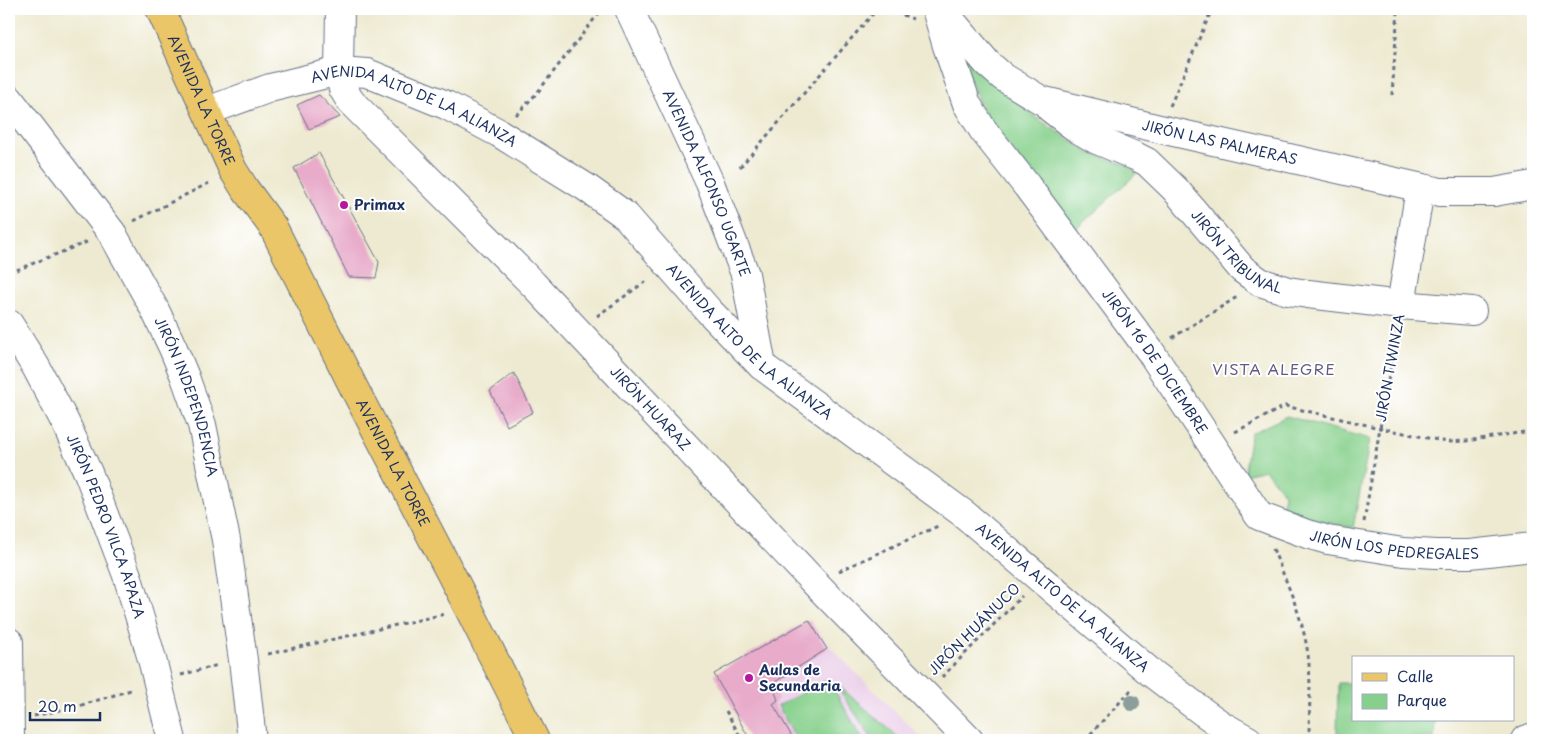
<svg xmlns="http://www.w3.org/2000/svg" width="1542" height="749" viewBox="0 0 1542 749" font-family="'Playpen Sans',sans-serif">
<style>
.built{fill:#ecd1ea}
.green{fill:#87d08c;stroke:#518075}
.building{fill:#e8acca}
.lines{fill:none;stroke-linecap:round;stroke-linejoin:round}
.minor-casing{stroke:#657086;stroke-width:30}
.major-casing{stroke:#657086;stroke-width:30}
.path{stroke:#657086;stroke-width:3;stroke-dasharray:4 4;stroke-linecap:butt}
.minor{stroke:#fff;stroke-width:28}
.major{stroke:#eac669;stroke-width:28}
.tree{fill:#8c9e99}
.poi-dot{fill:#b5179e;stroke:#fff;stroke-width:2}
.labels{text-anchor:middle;stroke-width:4;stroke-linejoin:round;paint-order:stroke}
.street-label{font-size:14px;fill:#1b2f5e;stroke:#fff}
.poi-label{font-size:14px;font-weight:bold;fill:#1b2f5e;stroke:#fff;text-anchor:start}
.neighbourhood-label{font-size:15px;letter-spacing:1px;fill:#635b84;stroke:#fff}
</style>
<rect width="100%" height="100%" fill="#fff"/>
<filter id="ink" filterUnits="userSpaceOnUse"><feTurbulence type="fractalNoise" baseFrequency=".02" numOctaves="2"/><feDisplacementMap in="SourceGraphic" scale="10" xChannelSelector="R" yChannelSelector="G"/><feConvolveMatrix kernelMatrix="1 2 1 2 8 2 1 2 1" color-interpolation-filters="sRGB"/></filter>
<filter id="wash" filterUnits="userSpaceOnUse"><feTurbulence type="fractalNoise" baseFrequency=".0096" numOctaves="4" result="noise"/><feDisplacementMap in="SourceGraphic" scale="20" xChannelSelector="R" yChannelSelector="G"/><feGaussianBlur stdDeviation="1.12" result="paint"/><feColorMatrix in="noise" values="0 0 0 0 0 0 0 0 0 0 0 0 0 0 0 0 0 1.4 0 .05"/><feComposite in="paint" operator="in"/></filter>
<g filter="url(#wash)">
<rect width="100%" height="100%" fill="#eeead1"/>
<path class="built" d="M 809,620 L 832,649 L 924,740 L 750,740 L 714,674 Z"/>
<path class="green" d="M 959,51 L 1034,116 L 1088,152 L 1127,165 L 1137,173 L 1075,230 L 985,117 Z
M 1287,416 L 1370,439 L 1353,528 L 1282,513 L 1284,493 L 1265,470 L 1244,475 L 1251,433 Z
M 828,679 L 863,740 L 797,740 L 778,706 Z
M 834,682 L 902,740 L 873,740 Z
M 1338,683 L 1353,683 L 1353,720 L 1435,720 L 1434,738 L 1337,736 Z"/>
<g id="blocks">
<path class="building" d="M 319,95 L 340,117 L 309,129 L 297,105 Z
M 319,153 L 379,262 L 376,278 L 349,277 L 294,168 Z
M 514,373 L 533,412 L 507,426 L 490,391 Z
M 809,620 L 827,649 L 772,684 L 778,700 L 773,704 L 794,740 L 750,740 L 714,674 Z"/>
</g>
</g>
<g filter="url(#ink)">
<use href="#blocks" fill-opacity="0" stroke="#657086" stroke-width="1"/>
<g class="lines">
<defs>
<g id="minor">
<path id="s1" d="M 340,9 L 339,71 L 343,89 L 351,102 L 533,284 L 814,582 L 969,740"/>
<path id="s2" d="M 629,9 L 710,183 L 745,274 L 762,366"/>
<path id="s3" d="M 936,9 L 947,46 L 967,104 L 983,130 L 1027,186 L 1150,351 L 1259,516 L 1307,534 L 1328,540 L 1403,552 L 1436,554 L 1470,554 L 1533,547"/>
<path id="s4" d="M 942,10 L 987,63 L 1003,77 L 1041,100 L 1160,129 L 1440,192 L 1494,192 L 1533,185"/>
<path id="s5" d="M 9,99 L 112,233 L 154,308 L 173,348 L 185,377 L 202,425 L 226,540 L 243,660 L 252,740"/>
<path id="s6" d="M 1050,108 L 1076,128 L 1097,140 L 1135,156 L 1147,162 L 1175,189 L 1242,269 L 1260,282 L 1288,291 L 1308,294 L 1401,305 L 1472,311"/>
<path id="s7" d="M 207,111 L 270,88 L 339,71 L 367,73 L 446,105 L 499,133 L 587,188 L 626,216 L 709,311 L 762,366 L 964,514 L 1149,671 L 1203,712 L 1223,726 L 1248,740"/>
<path d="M 1401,305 L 1420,189"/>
<path id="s8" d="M 9,324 L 36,367 L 65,422 L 89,475 L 128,578 L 152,659 L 172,740"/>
<path d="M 9,642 L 10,740"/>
<path d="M 1525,740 L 1533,737"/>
</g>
<g id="major">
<path id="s9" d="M 160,9 L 233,170 L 245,189 L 273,227 L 356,392 L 465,601 L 535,740"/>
</g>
</defs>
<use href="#minor" class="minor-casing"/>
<use href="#major" class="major-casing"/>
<path class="path" d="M 888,9 L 913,19
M 1392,95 L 1398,9
M 1170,106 L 1212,9
M 516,115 L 537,93 L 602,9
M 740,167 L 877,9
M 134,221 L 211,182
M 9,273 L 87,242
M 597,316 L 649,279
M 1172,338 L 1237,297
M 1235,432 L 1285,406 L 1380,428 L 1447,442 L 1466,441 L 1531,431
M 1364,522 L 1397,328
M 1273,549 C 1286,581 1301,613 1307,648 C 1312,678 1309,710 1309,740
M 839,571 L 938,526
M 268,654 L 445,614
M 181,675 L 218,665
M 942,677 L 1022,596
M 726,711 L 742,740
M 34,716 L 82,705 L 134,689
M 1085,740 L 1132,689"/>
<use href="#minor" class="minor"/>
<use href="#major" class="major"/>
</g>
<circle class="tree" cx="1132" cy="703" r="8"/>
</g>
<g class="poi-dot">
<circle cx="344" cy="205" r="5"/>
<circle cx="749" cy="678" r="5"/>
</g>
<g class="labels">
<g class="street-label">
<text dy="5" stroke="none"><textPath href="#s9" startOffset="100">AVENIDA LA TORRE</textPath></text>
<text dy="5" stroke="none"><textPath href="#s7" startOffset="220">AVENIDA ALTO DE LA ALIANZA</textPath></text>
<text dy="5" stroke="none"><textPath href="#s4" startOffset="319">JIRÓN LAS PALMERAS</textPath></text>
<text dy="5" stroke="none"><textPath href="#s2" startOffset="191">AVENIDA ALFONSO UGARTE</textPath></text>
<text dy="5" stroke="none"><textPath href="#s6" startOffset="240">JIRÓN TRIBUNAL</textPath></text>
<text dy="5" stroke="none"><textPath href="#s7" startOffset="640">AVENIDA ALTO DE LA ALIANZA</textPath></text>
<text dy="5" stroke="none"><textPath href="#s3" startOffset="419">JIRÓN 16 DE DICIEMBRE</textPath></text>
<text transform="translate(1390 368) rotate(-80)" y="5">JIRÓN TIWINZA</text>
<text dy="5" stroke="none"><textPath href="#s5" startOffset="350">JIRÓN INDEPENDENCIA</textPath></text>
<text dy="5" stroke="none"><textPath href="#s1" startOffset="524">JIRÓN HUARAZ</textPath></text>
<text dy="5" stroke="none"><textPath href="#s9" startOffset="511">AVENIDA LA TORRE</textPath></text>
<text dy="5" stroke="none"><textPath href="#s8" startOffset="225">JIRÓN PEDRO VILCA APAZA</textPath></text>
<text dy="5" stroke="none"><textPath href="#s3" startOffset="745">JIRÓN LOS PEDREGALES</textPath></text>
<text dy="5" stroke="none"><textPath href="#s7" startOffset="1045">AVENIDA ALTO DE LA ALIANZA</textPath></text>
<text transform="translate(974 629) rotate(-45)" y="5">JIRÓN HUÁNUCO</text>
</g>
<g class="poi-label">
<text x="354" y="210">Primax</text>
<text x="759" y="675">Aulas de<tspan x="759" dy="16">Secundaria</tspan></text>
</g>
<g class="neighbourhood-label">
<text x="1274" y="375">VISTA ALEGRE</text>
</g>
</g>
<rect width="1542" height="749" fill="none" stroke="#fff" stroke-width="30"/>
<rect x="1352" y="656" width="162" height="65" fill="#ffffff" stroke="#a4acbf"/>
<rect x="1362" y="673" width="25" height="8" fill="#eac669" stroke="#a4acbf"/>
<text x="1397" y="682" font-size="15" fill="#1b2f5e">Calle</text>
<rect x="1362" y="694" width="25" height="15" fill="#87d08c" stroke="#a4acbf"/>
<text x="1397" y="706" font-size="15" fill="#1b2f5e">Parque</text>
<path d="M30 712v8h70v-8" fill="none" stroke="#1b2f5e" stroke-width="2.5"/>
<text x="38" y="712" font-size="15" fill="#1b2f5e" stroke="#ffffff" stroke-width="4" paint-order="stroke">20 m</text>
</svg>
